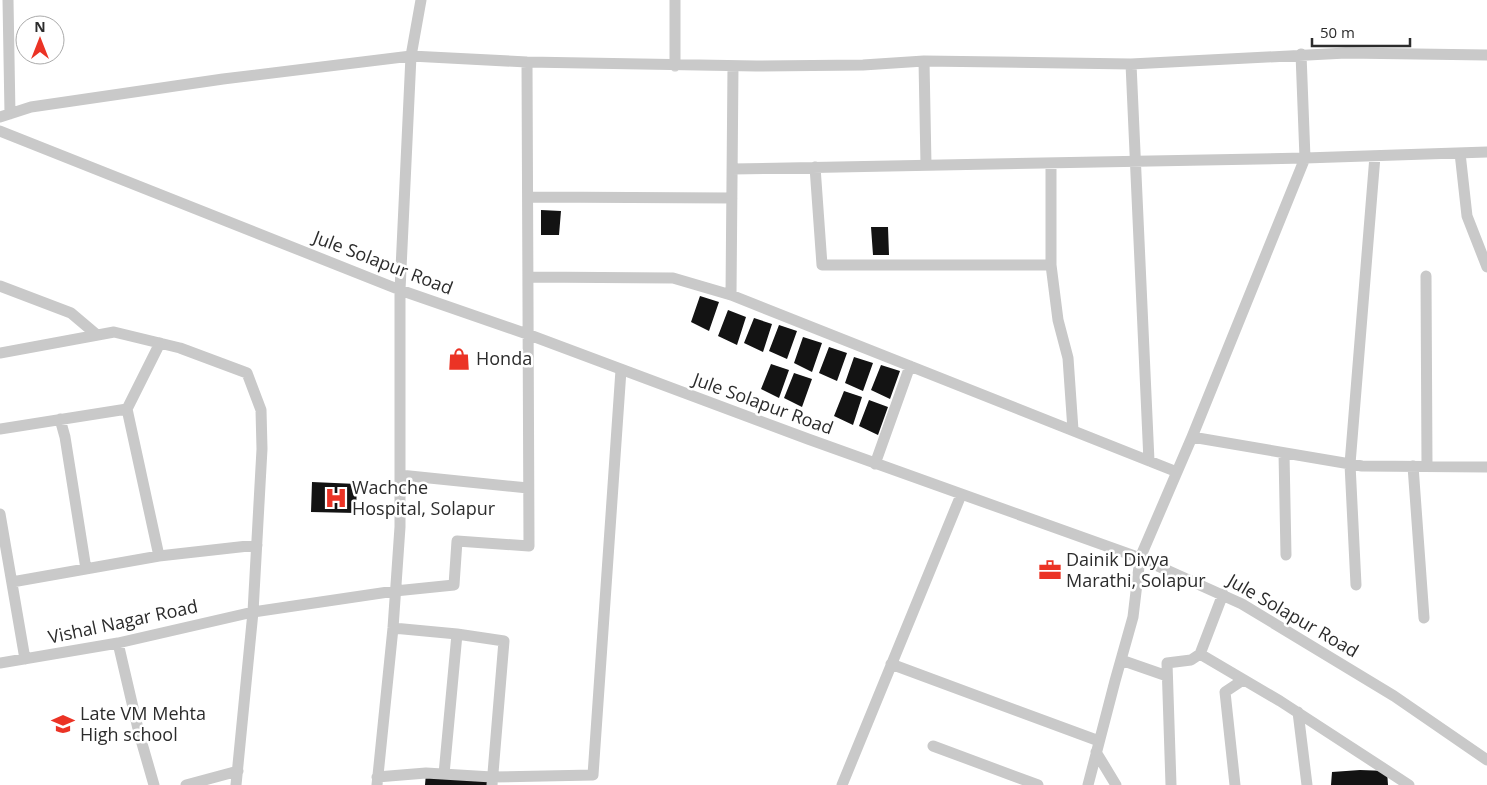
<svg xmlns="http://www.w3.org/2000/svg" width="1487" height="785" viewBox="0 0 1487 785" font-family="'Open Sans',sans-serif">
<style>
.building{fill:#131313}
.lines{fill:none;stroke-linecap:round;stroke-linejoin:round}
.minor{stroke:#c9c9c9;stroke-width:11}
.labels{text-anchor:middle;stroke-width:5;stroke-linejoin:round;paint-order:stroke}
.street-label{font-size:18px;fill:#2c2c2c;stroke:#fff}
.poi-label{font-size:18px;fill:#2c2c2c;stroke:#fff;text-anchor:start}
</style>
<rect width="100%" height="100%" fill="#fff"/>
<path class="building" d="M 541,210 L 561,211 L 559,235 L 541,235 Z
M 871,227 L 888,227 L 889,255 L 873,255 Z
M 700,296 L 719,302 L 709,331 L 691,322 Z
M 728,310 L 746,317 L 737,345 L 718,336 Z
M 754,318 L 772,324 L 763,352 L 744,343 Z
M 779,325 L 797,331 L 787,359 L 769,351 Z
M 803,337 L 822,343 L 812,372 L 794,363 Z
M 829,347 L 847,353 L 837,381 L 819,373 Z
M 854,357 L 873,363 L 863,391 L 845,383 Z
M 771,364 L 789,370 L 779,398 L 761,389 Z
M 881,365 L 900,371 L 890,399 L 871,390 Z
M 794,373 L 812,379 L 802,407 L 784,398 Z
M 844,391 L 862,397 L 853,425 L 834,416 Z
M 869,400 L 888,407 L 878,435 L 859,426 Z
M 312,482 L 357,484 L 356,513 L 311,512 Z
M 1360,770 L 1387,771 L 1388,785 L 1331,785 L 1332,772 Z
M 426,773 L 492,777 L 492,785 L 425,785 Z"/>
<g class="lines">
<path class="minor" d="M 8,0 L 10,114
M 675,0 L 675,66
M 924,61 L 926,165
M 1131,64 L 1149,461
M 733,66 L 731,295 L 1177,472
M 0,117 L 31,107 L 223,79 L 411,56 L 527,62 L 756,66 L 863,65 L 924,61 L 1131,64 L 1346,53 L 1487,55
M 0,131 L 400,290 L 527,334 L 808,439 L 1140,558 L 1242,604 L 1394,696 L 1487,760
M 1460,153 L 1467,216 L 1487,267
M 1051,163 L 1051,265 L 1058,320 L 1068,358 L 1073,430
M 815,167 L 822,265 L 1051,265
M 732,169 L 1305,158 L 1487,152
M 529,197 L 732,198
M 1426,276 L 1427,466
M 528,277 L 673,278 L 731,295
M 0,286 L 71,313 L 97,335
M 0,353 L 114,332 L 180,348 L 247,373 L 261,410 L 262,449 L 253,612 L 236,785
M 60,419 L 65,437 L 86,569
M 0,429 L 127,409
M 1192,437 L 1362,466 L 1487,467
M 1284,453 L 1286,555
M 875,464 L 910,366
M 1413,466 L 1424,618
M 400,475 L 528,488
M 0,514 L 25,659
M 159,556 L 127,409 L 160,343
M 12,582 L 159,556 L 257,545
M 1356,585 L 1350,464 L 1375,156
M 1223,594 L 1200,654 L 1280,701 L 1409,785
M 393,628 L 457,634 L 504,641 L 492,785
M 118,643 L 139,733 L 154,785
M 1121,660 L 1167,676
M 0,663 L 118,643 L 253,612 L 395,591 L 454,585 L 457,541 L 529,546 L 527,62
M 891,664 L 1099,741
M 1298,712 L 1307,785
M 933,746 L 1038,785
M 1096,752 L 1116,785
M 444,774 L 457,634
M 377,777 L 426,773 L 492,777 L 593,775 L 621,370
M 186,785 L 238,771
M 377,785 L 393,628 L 400,527 L 400,290 L 411,56 L 421,0
M 842,785 L 961,495
M 1088,785 L 1115,681 L 1133,617 L 1140,558 L 1192,437 L 1305,158 L 1301,54
M 1171,785 L 1167,663 L 1191,660 L 1200,654
M 1235,785 L 1225,692 L 1243,680"/>
</g>
<defs>
<symbol id="shop-bare" viewBox="-9 -9 18 18"><path d="M-5-2.5h2.3a2.7 3.5 0 0 1 5.4 0H5L5.5 6h-11ZM-1.5-2.5h3a1.5 2.3 0 0 0-3 0Z" fill="#eb3325" stroke="#fff" stroke-width="2.5" paint-order="stroke"/></symbol>
<symbol id="hospital-bare" viewBox="-9 -9 18 18"><path d="M-5-5h3v3.5h4V-5h3V5h-3V1.5h-4V5h-3Z" fill="#eb3325" stroke="#fff" stroke-width="2.5" paint-order="stroke"/></symbol>
<symbol id="office-bare" viewBox="-9 -9 18 18"><path d="M-6-3h4V-5.5h4V-3h4V5H-6ZM-1-4.5V-3h2v-1.5ZM-6 0V1H6V0Z" fill="#eb3325" stroke="#fff" stroke-width="2.5" paint-order="stroke"/></symbol>
<symbol id="university-bare" viewBox="-9 -9 18 18"><path d="M0-5L7-2L0 1L-7-2ZM-4 1L0 2.5L4 1V4Q0 6-4 4Z" fill="#eb3325" stroke="#fff" stroke-width="2.5" paint-order="stroke"/></symbol>
</defs>
<g fill-rule="evenodd">
<use href="#shop-bare" x="443" y="343" width="32" height="32"/>
<use href="#hospital-bare" x="320" y="482" width="32" height="32"/>
<use href="#office-bare" x="1034" y="554" width="32" height="32"/>
<use href="#university-bare" x="47" y="708" width="32" height="32"/>
</g>
<g class="labels">
<g class="street-label">
<text transform="translate(383 263) rotate(21)" y="6">Jule Solapur Road</text>
<text transform="translate(763 404) rotate(20)" y="6">Jule Solapur Road</text>
<text transform="translate(1293 616) rotate(30)" y="6">Jule Solapur Road</text>
<text transform="translate(123 622) rotate(-12)" y="6">Vishal Nagar Road</text>
</g>
<g class="poi-label">
<text x="476" y="365">Honda</text>
<text x="352" y="494">Wachche<tspan x="352" dy="21">Hospital, Solapur</tspan></text>
<text x="1066" y="566">Dainik Divya<tspan x="1066" dy="21">Marathi, Solapur</tspan></text>
<text x="80" y="720">Late VM Mehta<tspan x="80" dy="21">High school</tspan></text>
</g>
</g>
<g transform="translate(40 40)"><circle r="24" fill="#ffffff" stroke="#ababab"/>
<path d="M0-4L9 19L0 12L-9 19Z" fill="#eb3325"/>
<text y="-8" font-size="14" font-weight="bold" text-anchor="middle" fill="#2c2c2c">N</text>
</g>
<path d="M1312 38v8h98v-8" fill="none" stroke="#2c2c2c" stroke-width="2.5"/>
<text x="1320" y="38" font-size="15" fill="#2c2c2c" stroke="#ffffff" stroke-width="4" paint-order="stroke">50 m</text>
</svg>
